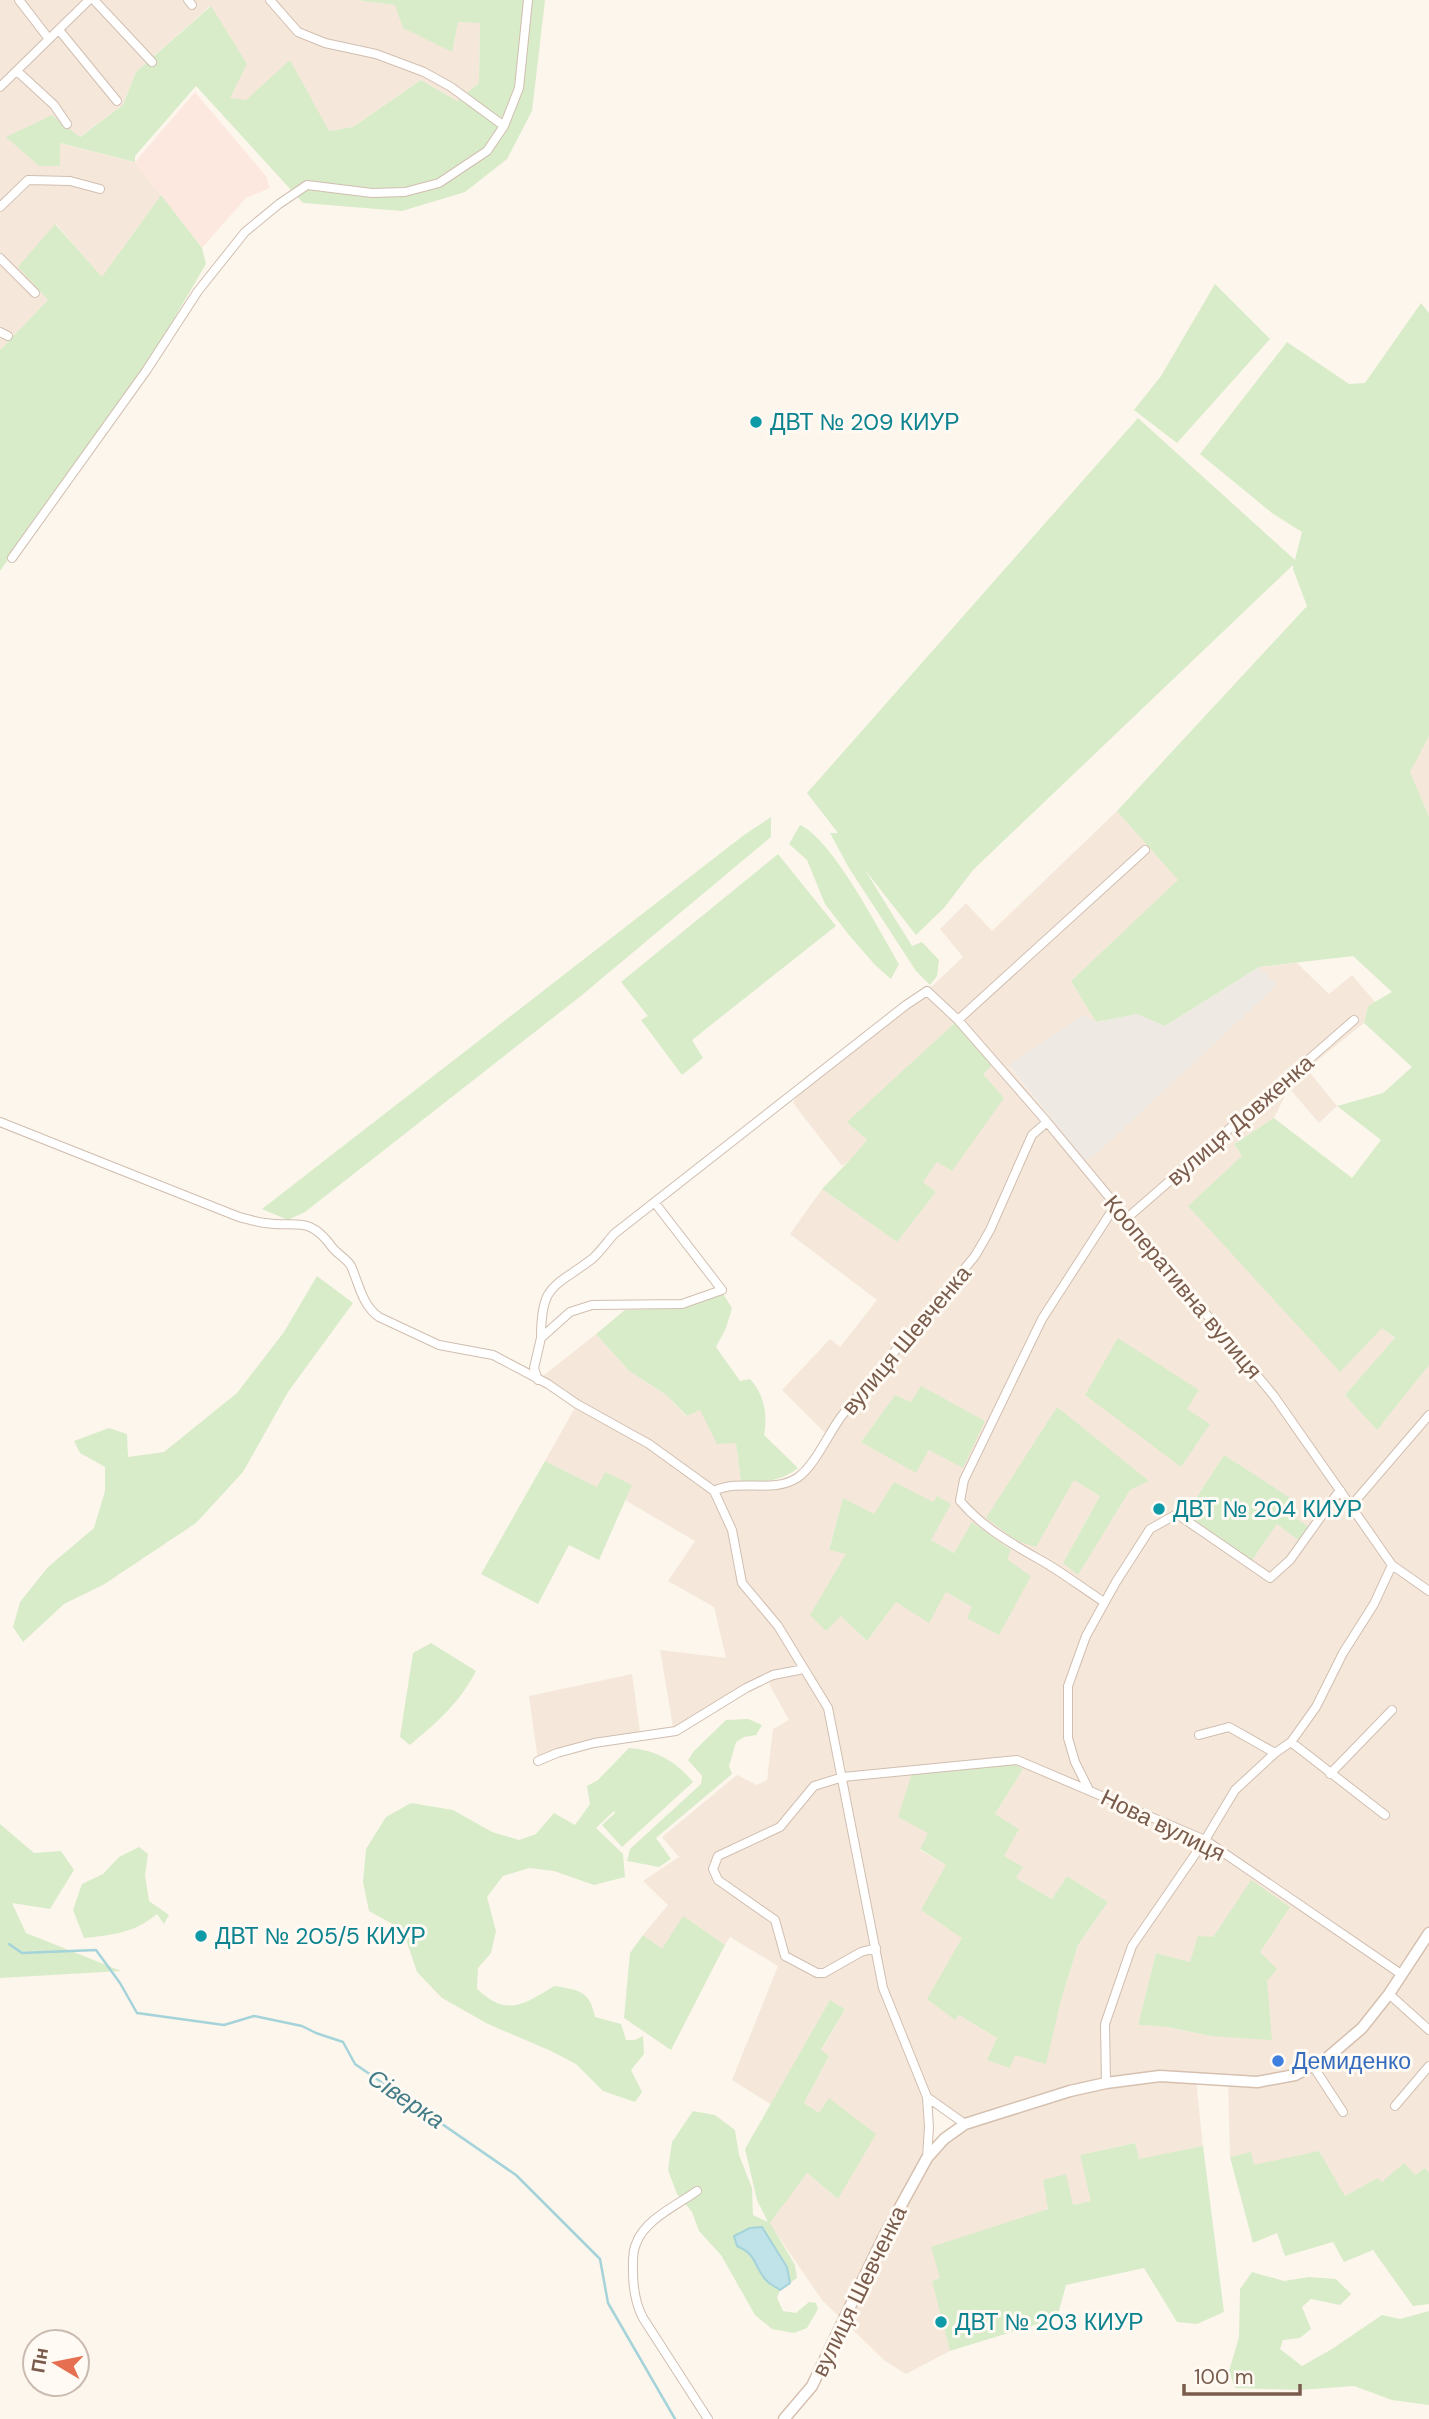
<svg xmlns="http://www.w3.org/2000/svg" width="1429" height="2419" viewBox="0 0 1429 2419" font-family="'DM Sans',sans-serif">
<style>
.residential{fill:#f5e8da;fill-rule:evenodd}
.commercial{fill:#fde8e0}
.industrial{fill:#efe9e4}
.green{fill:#d8ecc9}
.water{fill:#bfe3e8;stroke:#a5d3da;stroke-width:2}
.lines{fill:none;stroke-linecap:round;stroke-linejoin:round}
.stream{stroke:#a5d3da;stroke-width:2.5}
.street-casing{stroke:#d1beb0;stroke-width:10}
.secondary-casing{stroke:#d6c0b0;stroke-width:13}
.street{stroke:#fff;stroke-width:8}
.secondary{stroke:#fff;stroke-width:10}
.culture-dot{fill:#0f9aa8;stroke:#fffaf3;stroke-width:2.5}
.shop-dot{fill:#3f7fe0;stroke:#fffaf3;stroke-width:2.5}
.labels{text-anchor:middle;stroke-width:6;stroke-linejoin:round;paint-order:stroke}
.culture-label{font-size:23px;fill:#0d838f;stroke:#fffaf3;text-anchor:start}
.street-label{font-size:23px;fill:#7a5c4d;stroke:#fffaf3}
.shop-label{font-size:23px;fill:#366cbe;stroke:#fffaf3;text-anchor:start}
.water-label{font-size:24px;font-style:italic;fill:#437c86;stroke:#fffaf3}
</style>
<rect width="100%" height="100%" fill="#fdf6ec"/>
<path class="residential" d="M 0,0 L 356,0 L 396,5 L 451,52 L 458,21 L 480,23 L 479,83 L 457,101 L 421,80 L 353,127 L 328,131 L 246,101 L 229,98 L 210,6 L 136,72 L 123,105 L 79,137 L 59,143 L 135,162 L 161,195 L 102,278 L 56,224 L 48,300 L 0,350 Z
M 1429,736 L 1429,817 L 1409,772 Z
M 1117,811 L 1179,880 L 1071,981 L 1096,1022 L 1012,1062 L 1010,1068 L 1085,1160 L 1276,985 L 1259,967 L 1297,963 L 1329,994 L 1352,975 L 1375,1002 L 1368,1006 L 1364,1023 L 1307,1069 L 1337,1106 L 1319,1123 L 1289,1088 L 1274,1118 L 1234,1144 L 1242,1156 L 1340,1371 L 1382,1327 L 1395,1339 L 1345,1395 L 1377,1429 L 1429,1365 L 1429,2172 L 1425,2168 L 1415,2175 L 1381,2182 L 1377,2178 L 1345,2196 L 1254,2165 L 1251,2153 L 1230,2157 L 1228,2082 L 1196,2080 L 1203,2146 L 1138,2160 L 1134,2143 L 1080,2155 L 1092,2201 L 1073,2205 L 1043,2180 L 1048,2208 L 941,2278 L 933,2280 L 950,2351 L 906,2374 L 885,2361 L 822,2300 L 769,2223 L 807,2173 L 838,2199 L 829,2099 L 819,2113 L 804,2103 L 829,2056 L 821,2051 L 845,2009 L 830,2000 L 772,2105 L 732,2080 L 778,1966 L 730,1937 L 725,1945 L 684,1917 L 662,1950 L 643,1935 L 668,1905 L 643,1881 L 679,1857 L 662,1837 L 737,1775 L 757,1785 L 767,1780 L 773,1729 L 789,1720 L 769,1684 L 772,1676 L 676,1731 L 594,1743 L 538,1761 L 529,1696 L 632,1674 L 640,1732 L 673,1727 L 660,1650 L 726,1658 L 714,1607 L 668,1581 L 695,1541 L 625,1500 L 631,1484 L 598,1488 L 545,1461 L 577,1404 L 538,1380 L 596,1334 L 629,1371 L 665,1394 L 686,1416 L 700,1409 L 736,1442 L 741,1484 L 766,1486 L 799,1476 L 828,1436 L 782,1390 L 830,1339 L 840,1347 L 877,1300 L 790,1234 L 822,1189 L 897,1242 L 936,1192 L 922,1182 L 937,1162 L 952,1171 L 982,1074 L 994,1062 L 847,1122 L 867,1140 L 853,1158 L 842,1166 L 793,1103 L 799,1091 L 927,991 L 963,957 L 940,929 L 966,903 L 992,931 ZM 1118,1338 L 1198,1391 L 1186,1409 ZM 895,1395 L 911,1402 L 929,1450 L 916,1472 L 861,1442 ZM 1058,1407 L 1130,1490 L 1078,1574 L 1063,1563 L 1100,1496 L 1074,1480 L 986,1519 ZM 1224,1455 L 1285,1511 L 1299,1540 L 1277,1524 L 1186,1514 ZM 843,1499 L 874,1514 L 933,1502 L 931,1540 L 954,1553 L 973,1523 L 1011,1550 L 972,1607 L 946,1592 L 896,1602 L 867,1641 L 841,1616 L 847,1553 L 829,1549 ZM 1023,1769 L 995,1814 L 1004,1857 L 1016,1878 L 1052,1899 L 1067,1876 L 1108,1902 L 1078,1945 L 1060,2004 L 1015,2055 L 988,2060 L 997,2038 L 959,2015 L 955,2020 L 962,1938 L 946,1865 L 920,1850 L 928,1833 ZM 1251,1881 L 1260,1952 L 1211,2036 L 1167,2027 L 1138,2025 L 1156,1953 L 1190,1962 L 1213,1937 ZM 928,2098 L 964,2125 L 927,2157 Z"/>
<path class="commercial" d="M 195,92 L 266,176 L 270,188 L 246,198 L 202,248 L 135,162 Z"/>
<path class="industrial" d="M 1259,967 L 1277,985 L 1092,1158 L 1085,1160 L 1010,1067 L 1012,1062 L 1083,1015 L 1097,1022 L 1137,1014 L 1165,1026 Z"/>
<path class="green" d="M 356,0 L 545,0 L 532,111 L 507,159 L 465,192 L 402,211 L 303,203 L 196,86 L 135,156 L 135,162 L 60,143 L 60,166 L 39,166 L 6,137 L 52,115 L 80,137 L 123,105 L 136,72 L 211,6 L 247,64 L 230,98 L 246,100 L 290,60 L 329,131 L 353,127 L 421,80 L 457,101 L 479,83 L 480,23 L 458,22 L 452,52 L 403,28 L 395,5 Z
M 161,195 L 202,248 L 206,264 L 154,353 L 0,571 L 0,350 L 48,300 L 18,267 L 55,224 L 102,277 Z
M 1215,284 L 1270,339 L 1177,443 L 1134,410 L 1161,376 Z
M 1421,303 L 1429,313 L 1429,736 L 1410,772 L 1429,817 L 1429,1365 L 1377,1430 L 1345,1395 L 1395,1338 L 1382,1328 L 1340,1372 L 1188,1206 L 1242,1156 L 1234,1144 L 1274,1118 L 1352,1178 L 1381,1140 L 1337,1106 L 1383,1093 L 1412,1067 L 1364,1023 L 1368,1006 L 1392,992 L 1353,956 L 1259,967 L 1165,1026 L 1137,1014 L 1096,1022 L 1071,981 L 1178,880 L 1117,811 L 1307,606 L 1293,569 L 1293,565 L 973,870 L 944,908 L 916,935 L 865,870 L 912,946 L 922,942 L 939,960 L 937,976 L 930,985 L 916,971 L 849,868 L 830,833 L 838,833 L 807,793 L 1138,418 L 1295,560 L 1302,532 L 1272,513 L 1200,454 L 1287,342 L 1349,384 L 1365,383 Z
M 771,817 L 771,837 L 582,995 L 305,1212 L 288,1220 L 262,1209 L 744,835 Z
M 800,825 C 832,839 879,930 899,964 L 891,979 L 875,965 L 849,935 L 825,904 L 807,860 L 789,844 Z
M 778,854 L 836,926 L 692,1040 L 703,1058 L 682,1075 L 641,1020 L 648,1016 L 621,982 Z
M 958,1020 L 995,1062 L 983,1074 L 1004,1098 L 952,1171 L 937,1162 L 923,1182 L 936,1192 L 897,1242 L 822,1189 C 837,1173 853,1158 867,1140 L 847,1122 Z
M 317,1276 L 353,1303 L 288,1392 L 243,1472 L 196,1523 L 103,1585 L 64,1604 L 23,1642 L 13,1627 L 20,1602 L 48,1567 L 94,1528 L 105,1491 L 105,1467 L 80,1453 L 74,1441 L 109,1428 L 127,1434 L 128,1457 L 164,1452 L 237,1393 L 284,1332 Z
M 722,1292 L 732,1308 L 726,1328 L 716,1347 L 740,1381 L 750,1379 C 764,1394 768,1415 764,1435 L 798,1468 C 780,1482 762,1482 741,1482 L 736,1443 L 717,1444 L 700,1410 L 687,1416 L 665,1394 L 629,1371 L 596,1334 L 625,1310 L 680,1308 Z
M 1118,1338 L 1199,1390 L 1187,1409 L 1210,1424 L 1181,1467 L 1085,1395 Z
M 921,1386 L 985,1421 L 963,1468 L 929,1450 L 916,1473 L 861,1442 L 895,1395 L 911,1402 Z
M 1057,1407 L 1149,1481 L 1130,1490 L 1078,1575 L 1063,1563 L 1100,1496 L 1074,1480 L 1036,1547 L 1017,1541 L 986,1518 Z
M 1224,1455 L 1292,1499 L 1285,1511 L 1309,1527 L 1298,1540 L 1277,1524 L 1252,1560 L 1186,1514 Z
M 545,1461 L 597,1487 L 605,1472 L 632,1485 L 599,1560 L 569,1545 L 538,1604 L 481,1574 Z
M 894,1482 L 933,1502 L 937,1496 L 951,1504 L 931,1540 L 954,1553 L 972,1522 L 1011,1550 L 1007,1559 L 1031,1576 L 999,1635 L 967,1618 L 972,1607 L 946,1592 L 929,1623 L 896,1602 L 867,1641 L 841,1616 L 826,1631 L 810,1615 L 846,1554 L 829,1550 L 843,1498 L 874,1514 Z
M 431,1643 L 476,1671 C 459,1704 437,1722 410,1745 L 400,1737 L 413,1653 Z
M 748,1719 L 762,1725 L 756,1735 L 744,1737 L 736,1742 L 729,1766 L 732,1774 L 656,1838 L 671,1859 L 659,1867 L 627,1861 L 630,1849 L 701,1784 L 702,1776 L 688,1760 L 694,1751 L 726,1720 Z
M 629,1748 C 656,1750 676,1761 693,1782 L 622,1847 L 602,1825 L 615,1813 L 614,1811 L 596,1828 L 623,1854 L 625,1877 L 594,1885 L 554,1871 L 529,1868 L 503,1876 L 487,1897 L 496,1931 L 491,1953 L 478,1968 L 477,1989 C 507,2017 523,2005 554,1986 C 578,1990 590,1990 595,2017 L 621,2024 L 626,2040 L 635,2040 L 643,2036 L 644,2054 L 631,2070 L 642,2092 L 635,2102 L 603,2091 L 576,2064 L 551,2051 L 488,2024 L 442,1998 L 417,1972 L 403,1930 L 369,1911 L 363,1882 L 366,1849 L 386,1817 L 411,1803 L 453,1810 L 492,1832 L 519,1840 L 536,1834 L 554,1813 L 575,1825 L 590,1804 L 587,1786 L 598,1780 Z
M 1014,1764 L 1023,1769 L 995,1814 L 1019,1829 L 1004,1856 L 1023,1867 L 1016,1878 L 1052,1899 L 1067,1876 L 1108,1902 L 1078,1945 L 1060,2004 L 1046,2064 L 1015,2055 L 1010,2068 L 987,2060 L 997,2038 L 959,2015 L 955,2020 L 927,1999 L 962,1938 L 921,1910 L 946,1865 L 920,1849 L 928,1833 L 898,1817 L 912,1773 Z
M 0,1824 L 34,1853 L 61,1851 L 74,1870 L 50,1909 L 12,1903 L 26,1933 L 121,1971 L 0,1978 Z
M 139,1847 L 148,1854 L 145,1875 L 149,1901 L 169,1915 L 164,1924 L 157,1914 C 135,1933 111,1935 84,1938 L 73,1910 L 82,1884 L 103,1874 L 119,1857 Z
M 1251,1880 L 1290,1907 L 1260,1952 L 1277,1969 L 1267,1981 L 1272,2040 L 1211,2036 L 1167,2027 L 1138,2025 L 1156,1953 L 1190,1962 L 1198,1936 L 1213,1937 Z
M 683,1916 L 725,1945 L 671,2050 L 624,2018 L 630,1953 L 643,1935 L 662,1949 Z
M 830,2000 L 845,2009 L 821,2050 L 829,2056 L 804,2103 L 819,2113 L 829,2098 L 876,2134 L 838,2199 L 807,2173 L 770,2223 L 795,2265 L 797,2278 L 790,2283 L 787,2267 L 762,2227 L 747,2251 L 756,2261 L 766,2280 L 780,2290 L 777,2298 L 783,2311 L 796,2313 L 809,2302 L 816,2303 L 818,2309 L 807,2328 L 794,2333 L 772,2329 L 755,2315 L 721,2255 L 699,2231 L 692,2212 L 677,2194 L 668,2170 L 672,2142 L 693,2111 L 715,2115 L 735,2130 L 739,2155 L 752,2188 L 753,2215 L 768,2222 L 757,2200 L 745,2149 Z
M 1135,2143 L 1139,2159 L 1203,2146 L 1224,2312 L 1197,2324 L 1177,2322 L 1144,2268 L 1066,2285 L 1057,2318 L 950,2351 L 932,2281 L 940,2278 L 931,2247 L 1048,2209 L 1043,2180 L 1066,2174 L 1073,2205 L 1091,2201 L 1080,2155 Z
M 1319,2151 L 1345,2196 L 1377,2178 L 1382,2182 L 1404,2163 L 1415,2175 L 1425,2168 L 1429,2172 L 1429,2304 L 1413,2306 L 1373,2250 L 1344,2262 L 1333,2242 L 1285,2256 L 1277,2233 L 1253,2243 L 1230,2157 L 1251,2152 L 1254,2165 Z
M 1252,2272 L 1284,2281 L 1309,2277 L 1336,2279 L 1351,2294 L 1340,2305 L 1311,2299 L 1302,2307 L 1311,2329 L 1300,2338 L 1283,2340 L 1280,2349 L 1302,2366 L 1332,2349 L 1382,2315 L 1400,2319 L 1429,2311 L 1429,2405 L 1392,2400 L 1354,2386 L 1300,2390 L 1235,2388 L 1229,2371 L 1239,2337 L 1240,2289 Z"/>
<path class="water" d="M 762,2227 L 787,2267 L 790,2283 L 780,2290 C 776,2287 769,2284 766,2280 C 753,2266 758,2255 737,2246 L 734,2236 L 750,2228 Z"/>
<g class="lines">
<path class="stream" d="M 9,1944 L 22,1953 L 96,1950 L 120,1983 L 137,2013 L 224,2025 L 254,2016 L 302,2026 L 316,2033 L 343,2042 L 355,2064 L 516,2175 L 600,2259 L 608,2303 L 675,2419"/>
<defs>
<path id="street" d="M 19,0 L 49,39
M 94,0 L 152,62
M 188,0 L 192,5
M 270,0 L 298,32 L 325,43 L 376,54 L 424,72 L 451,87 L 504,126
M 59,30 L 117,101
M 17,71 L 54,105 L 67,124
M 0,87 L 89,0
M 0,207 L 28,180 L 70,181 L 100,189
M 0,258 L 35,293
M 0,332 L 8,336
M 12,558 L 146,371 L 198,291 L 245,232 L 279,204 L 307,185 L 372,193 L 405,192 L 439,183 L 487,151 L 504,126 L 519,88 L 528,0
M 958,1020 L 1145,850
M 0,1122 L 239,1217 C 248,1219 256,1222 265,1223 C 297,1228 309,1215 332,1247 C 337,1254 346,1258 351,1266 C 359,1284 362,1305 379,1317 L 439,1345 L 493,1355 L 548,1384 L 577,1404 L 649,1444 L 714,1491 L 732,1530 L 742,1583 L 778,1626 L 828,1708 L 883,1988 L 927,2097 L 929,2127 L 927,2158
M 1126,1219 L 1354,1020
M 541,1338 C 541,1283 554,1288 592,1259 C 600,1252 607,1242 614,1234 L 906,1005 L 927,991 L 958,1020 L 1047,1122 L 1274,1396 L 1392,1565 L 1429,1591
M 538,1380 L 534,1368 L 541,1338 L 570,1312 L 592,1305 L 682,1304 L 722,1290 L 655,1203
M 714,1491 C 741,1478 772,1494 797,1478 C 816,1465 829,1431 844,1413 C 887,1359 932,1308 975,1256 L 990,1230 L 1032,1135 L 1047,1122
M 1351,1506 L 1429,1415
M 1104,1602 C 1086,1590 1068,1577 1049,1565 C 1016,1546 985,1530 960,1501 L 964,1480 L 1042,1319 L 1115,1206
M 1199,1735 L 1229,1727 L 1275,1753
M 1291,1742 L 1316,1707 L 1343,1653 L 1374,1604 L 1392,1565
M 538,1761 L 557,1753 L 594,1743 L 676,1731 L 746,1688 L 773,1675 L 804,1669
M 1330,1774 L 1392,1710
M 1088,1788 L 1075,1762 L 1068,1738 L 1068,1686 L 1086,1636 L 1116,1582 L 1150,1529 L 1177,1514 L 1270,1578 L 1290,1560 L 1340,1490
M 876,1948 L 861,1952 L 824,1973 L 817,1973 L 785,1956 L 775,1920 L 718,1880 L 713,1869 L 718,1856 L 780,1827 L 814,1786 L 843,1777 L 1017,1760 L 1205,1840 L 1401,1974
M 1389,1994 L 1429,2030
M 1313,2066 L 1343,2112
M 1106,2083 L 1105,2024 L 1132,1946 L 1205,1840 L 1235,1790 L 1275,1753 L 1291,1742 L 1385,1815
M 927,2097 L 965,2124
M 1395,2106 L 1429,2066
M 697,2191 C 677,2205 644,2220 636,2244 C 632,2252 633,2262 633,2271 C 633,2288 635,2303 643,2318 L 708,2419"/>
<path id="secondary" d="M 784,2419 L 812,2386 L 882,2240 L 927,2158 L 944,2139 L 965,2124 L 1070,2091 L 1106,2083 L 1160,2076 L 1257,2082 L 1295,2075 L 1327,2058 L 1362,2028 L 1389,1994 L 1429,1933"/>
</defs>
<use href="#street" class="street-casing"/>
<use href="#secondary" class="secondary-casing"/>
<use href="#street" class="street"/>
<use href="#secondary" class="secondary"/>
</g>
<g class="culture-dot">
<circle cx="756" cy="422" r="7"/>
<circle cx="1159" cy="1509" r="7"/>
<circle cx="201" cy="1936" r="7"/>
<circle cx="941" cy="2322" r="7"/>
</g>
<circle class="shop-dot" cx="1278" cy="2061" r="7"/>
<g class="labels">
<g class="culture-label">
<text x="770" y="430">ДВТ № 209 КИУР</text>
<text x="1173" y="1517">ДВТ № 204 КИУР</text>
<text x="215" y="1944">ДВТ № 205/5 КИУР</text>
<text x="955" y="2330">ДВТ № 203 КИУР</text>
</g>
<g class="street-label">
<text transform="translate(1240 1120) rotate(-41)" y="8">вулиця Довженка</text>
<text transform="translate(1183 1287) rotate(50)" y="8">Кооперативна вулиця</text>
<text transform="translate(906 1340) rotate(-50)" y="8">вулиця Шевченка</text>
<text transform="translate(1163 1825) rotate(26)" y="8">Нова вулиця</text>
<text transform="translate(859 2291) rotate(-64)" y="8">вулиця Шевченка</text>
</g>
<g class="shop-label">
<text x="1292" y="2069">Демиденко</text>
</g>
<g class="water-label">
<text transform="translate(406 2099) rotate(34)" y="8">Сіверка</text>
</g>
</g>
<g transform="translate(56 2363) rotate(280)"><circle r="33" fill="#fffaf3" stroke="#cabbb1" stroke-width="2"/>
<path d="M0-5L12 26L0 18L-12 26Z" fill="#e76f51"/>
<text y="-10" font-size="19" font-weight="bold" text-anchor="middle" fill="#7a5c4d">Пн</text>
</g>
<path d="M1184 2384v10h116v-10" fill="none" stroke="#7a5c4d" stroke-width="3.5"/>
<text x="1194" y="2384" font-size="21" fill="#7a5c4d" stroke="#fffaf3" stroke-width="5" paint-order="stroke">100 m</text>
</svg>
